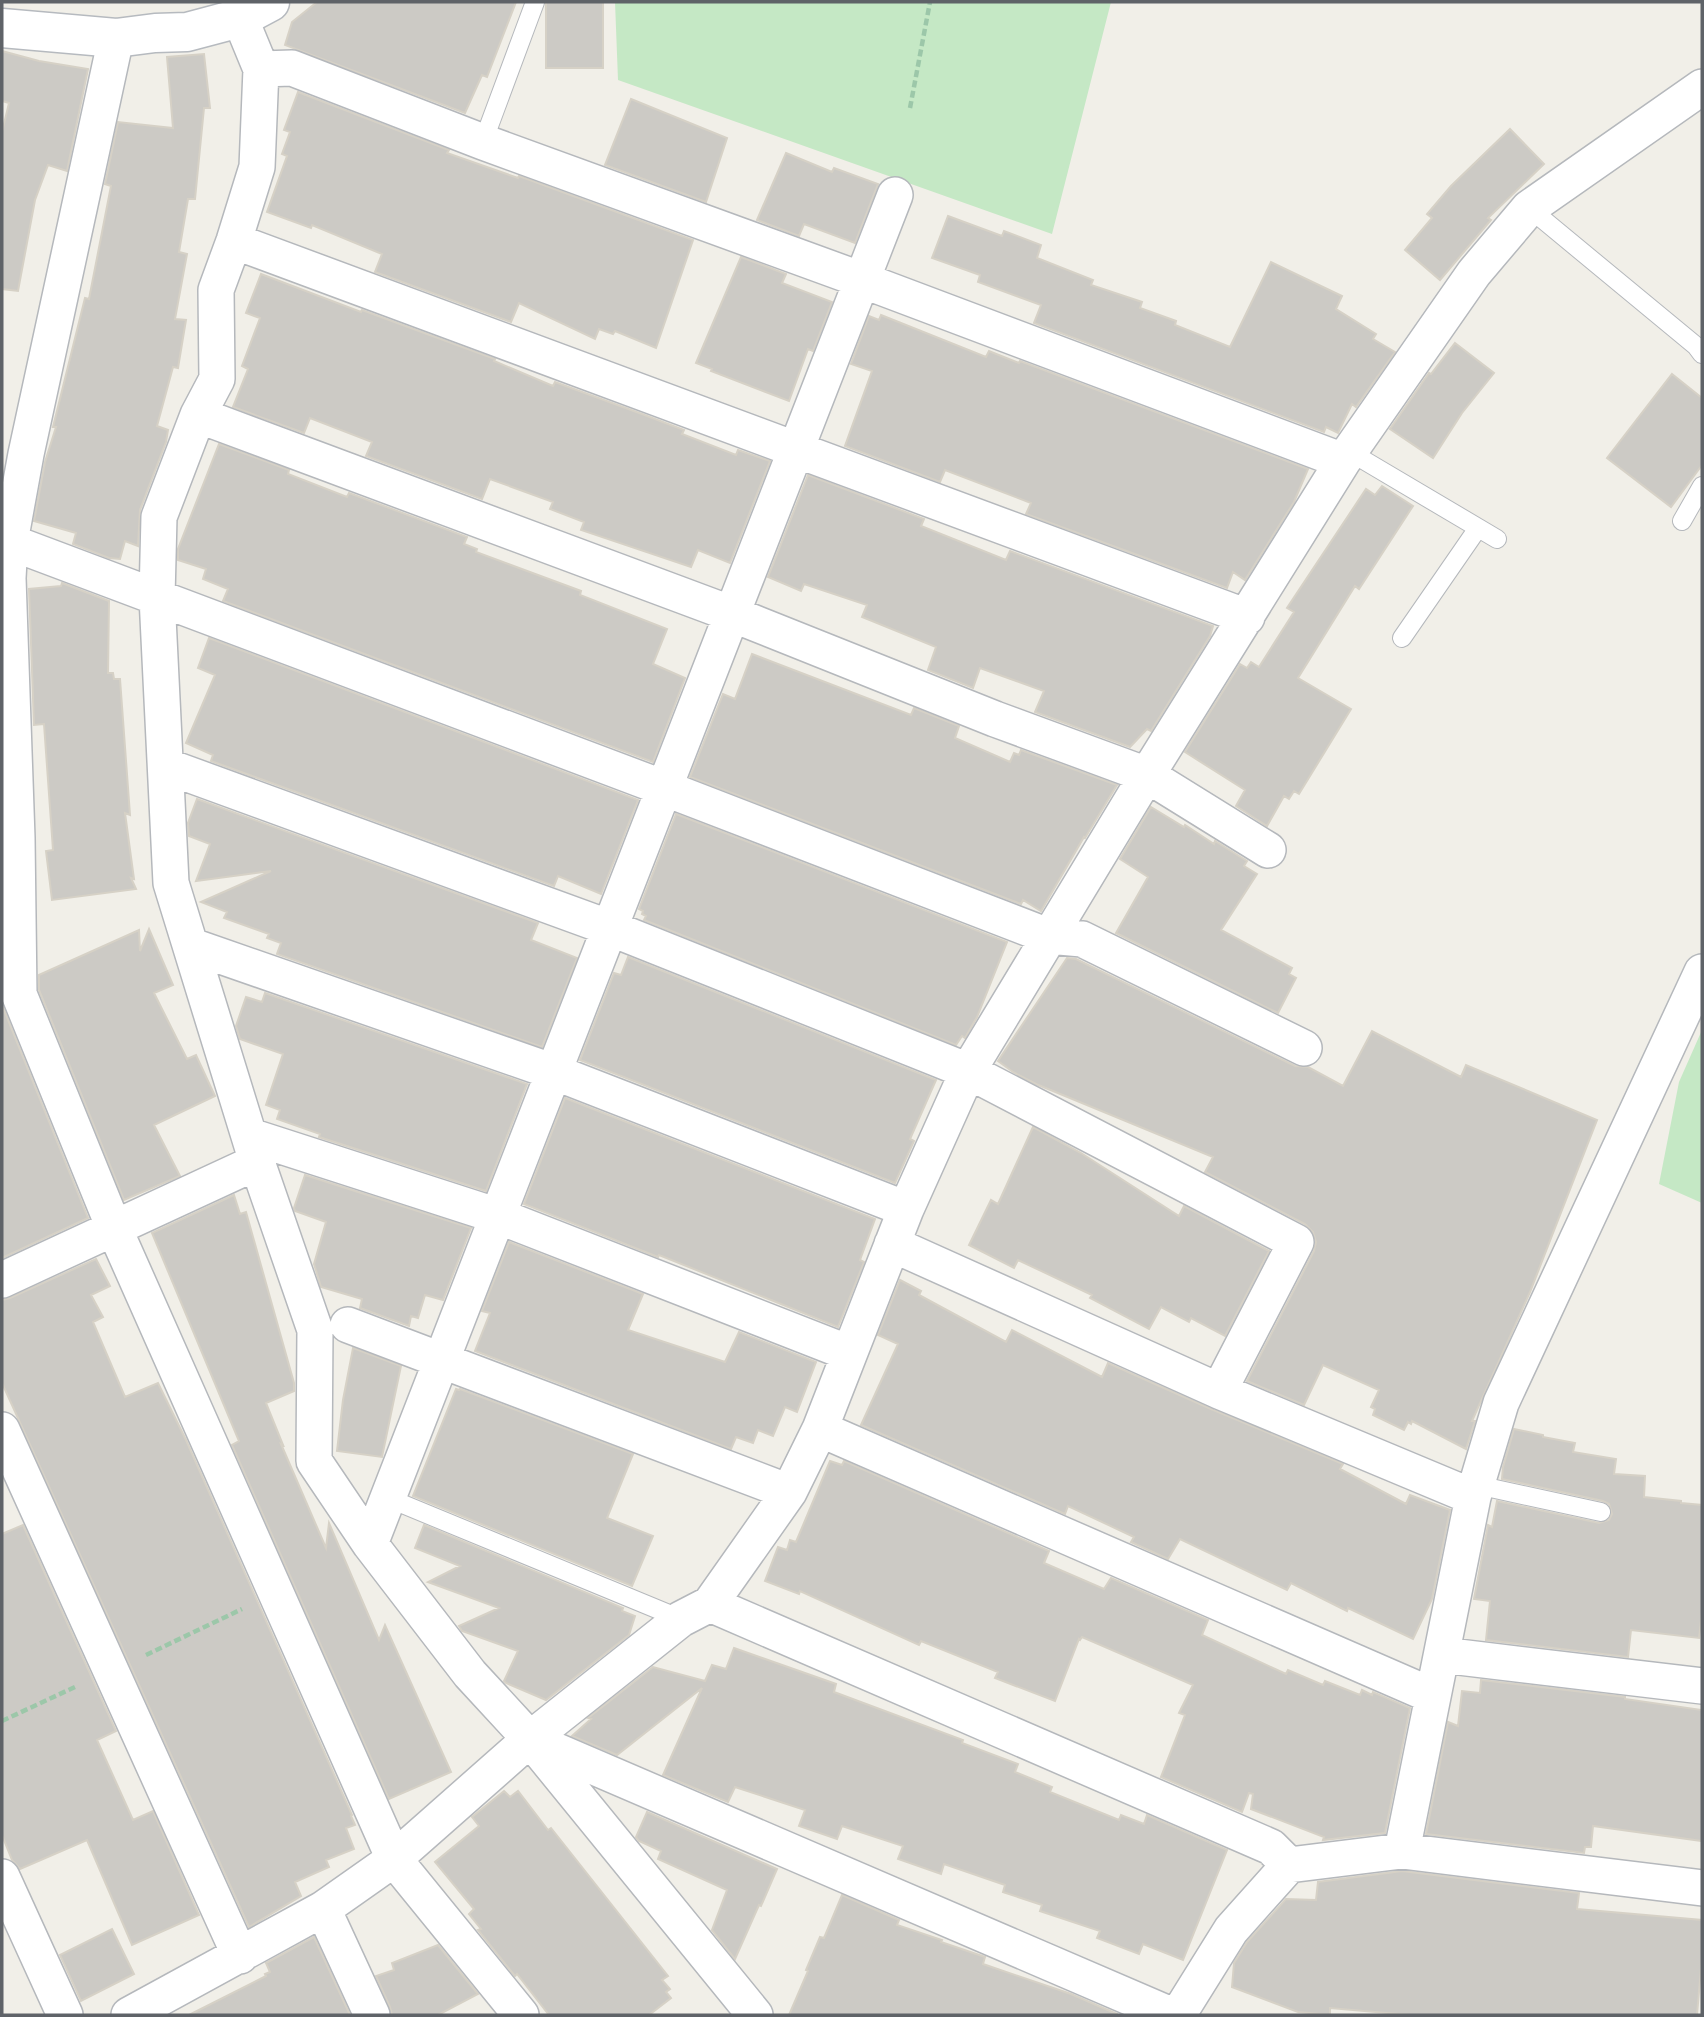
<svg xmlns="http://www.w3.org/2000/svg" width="1704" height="2017" viewBox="0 0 1704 2017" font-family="'Golos Text',sans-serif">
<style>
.green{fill:#c5e8c5}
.building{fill:#cccac5;stroke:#d6d1c6;stroke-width:2}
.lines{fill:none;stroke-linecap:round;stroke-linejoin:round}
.lane-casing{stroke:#b5b8bc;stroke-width:20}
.street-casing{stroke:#b5b8bc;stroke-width:38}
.secondary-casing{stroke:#b6babf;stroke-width:41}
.path{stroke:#9cc7a9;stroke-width:4.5;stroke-dasharray:7 3.5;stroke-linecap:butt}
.lane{stroke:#fff;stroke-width:18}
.street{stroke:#fff;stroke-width:35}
.secondary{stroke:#fff;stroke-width:38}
</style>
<rect width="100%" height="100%" fill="#f1efe8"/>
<path class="green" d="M 615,2 L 1111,2 L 1052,234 L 618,80 Z
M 1702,1030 L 1702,1203 L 1659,1184 L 1679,1082 Z"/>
<path class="building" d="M 317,2 L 516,2 L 487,77 L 482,75 L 465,113 L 285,45 L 292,22 Z
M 546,2 L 603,2 L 603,68 L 546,68 Z
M 2,51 L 39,61 L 88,69 L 67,171 L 48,165 L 35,200 L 18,291 L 2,289 L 2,132 L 9,103 L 2,101 Z
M 204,54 L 210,108 L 204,108 L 195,199 L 188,199 L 179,252 L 187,254 L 175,319 L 186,320 L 178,368 L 173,367 L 157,426 L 168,430 L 166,442 L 140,510 L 138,546 L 125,541 L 120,559 L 109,558 L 73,544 L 76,533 L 34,521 L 45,462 L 56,427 L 53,427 L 85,298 L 89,299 L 111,186 L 105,184 L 118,122 L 173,128 L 167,57 Z
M 298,92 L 449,150 L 447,153 L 518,178 L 519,176 L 693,240 L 656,348 L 615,331 L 613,334 L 599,329 L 595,339 L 519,303 L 511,322 L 375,272 L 382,254 L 312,225 L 311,228 L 267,212 L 287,156 L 282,154 L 290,132 L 284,130 Z
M 631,99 L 727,138 L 706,202 L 605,165 Z
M 1510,129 L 1544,164 L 1488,218 L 1491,220 L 1440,280 L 1405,250 L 1432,218 L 1427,214 L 1451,186 Z
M 786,153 L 832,172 L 834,168 L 878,184 L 855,243 L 804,224 L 799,236 L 757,220 Z
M 948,216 L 1002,236 L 1004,231 L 1041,245 L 1037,258 L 1093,280 L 1091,285 L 1142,302 L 1140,308 L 1176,321 L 1175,325 L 1230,347 L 1271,262 L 1342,296 L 1336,309 L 1376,334 L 1373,339 L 1395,352 L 1356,407 L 1352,404 L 1338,433 L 1326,427 L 1324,432 L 1034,323 L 1041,305 L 978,282 L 980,275 L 932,258 Z
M 741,257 L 786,274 L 782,283 L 832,302 L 813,351 L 808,349 L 789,401 L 711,371 L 712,369 L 696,363 Z
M 261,274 L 361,312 L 362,310 L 495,359 L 494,361 L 553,386 L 555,382 L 642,414 L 684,430 L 682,434 L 736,455 L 738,450 L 770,461 L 730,563 L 698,550 L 691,567 L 581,530 L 584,522 L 550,509 L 553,502 L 490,479 L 482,499 L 366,456 L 372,442 L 310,418 L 304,433 L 233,407 L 248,369 L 242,366 L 260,318 L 246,313 Z
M 881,315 L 986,357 L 989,351 L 1019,363 L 1020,361 L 1308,469 L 1294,502 L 1245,580 L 1233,572 L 1227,588 L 1026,514 L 1031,503 L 945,470 L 940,482 L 845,446 L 872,371 L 851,364 L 869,316 L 879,320 Z
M 1455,343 L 1494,373 L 1462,413 L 1433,458 L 1390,429 L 1429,373 L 1431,374 Z
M 1672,374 L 1702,398 L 1702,465 L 1671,507 L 1607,458 Z
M 219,444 L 289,470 L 288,474 L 347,497 L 349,493 L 467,537 L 464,544 L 477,549 L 476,552 L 581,591 L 580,595 L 667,629 L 653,664 L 685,678 L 653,762 L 223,601 L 228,589 L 203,579 L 206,569 L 178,560 L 178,549 Z
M 808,475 L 924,519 L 921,526 L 1006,560 L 1010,551 L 1213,626 L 1210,636 L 1151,731 L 1147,729 L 1130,747 L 1035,712 L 1044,691 L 980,668 L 973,688 L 928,670 L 936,647 L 862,617 L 867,605 L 804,584 L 801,591 L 768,577 Z
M 1382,486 L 1413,506 L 1359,589 L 1355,586 L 1298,678 L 1351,709 L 1299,794 L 1294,791 L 1289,799 L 1284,796 L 1267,826 L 1236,806 L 1245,790 L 1185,752 L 1240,664 L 1247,668 L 1251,662 L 1259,667 L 1294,612 L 1287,608 L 1366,489 L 1375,495 Z
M 62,583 L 109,601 L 108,673 L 113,673 L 114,679 L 120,679 L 130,815 L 125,813 L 134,879 L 131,878 L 136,889 L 52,900 L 46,851 L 53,850 L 44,724 L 34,725 L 29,589 L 61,586 Z
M 209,638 L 638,800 L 601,894 L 558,876 L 554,886 L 211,761 L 213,755 L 186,743 L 215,675 L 198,668 Z
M 752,654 L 911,715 L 914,708 L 959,726 L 955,738 L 1010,762 L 1014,753 L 1019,755 L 1021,750 L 1117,785 L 1085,838 L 1084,837 L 1041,911 L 1023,900 L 1021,904 L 690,777 L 723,694 L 735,699 Z
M 197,799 L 538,923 L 531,940 L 577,958 L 542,1047 L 277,954 L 281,943 L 267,938 L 269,934 L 224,918 L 227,912 L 201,902 L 271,871 L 196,881 L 210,844 L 189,836 L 188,823 Z
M 1151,807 L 1184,827 L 1185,825 L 1214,844 L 1215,841 L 1247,861 L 1244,866 L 1257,874 L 1221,930 L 1292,968 L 1289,974 L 1296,978 L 1278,1013 L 1116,933 L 1148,877 L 1120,859 Z
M 676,814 L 1007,942 L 977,1017 L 965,1038 L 962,1036 L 956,1045 L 644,920 L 646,916 L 642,914 L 643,911 L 639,909 Z
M 149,929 L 173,985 L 154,993 L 187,1059 L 196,1055 L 215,1096 L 154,1125 L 180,1176 L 124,1200 L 39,990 L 39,975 L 139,930 L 140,951 Z
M 628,957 L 936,1080 L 910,1139 L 914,1141 L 895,1183 L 580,1060 L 614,973 L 621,975 Z
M 1067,958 L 1076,959 L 1295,1066 L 1308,1067 L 1343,1086 L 1372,1031 L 1461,1077 L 1466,1065 L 1597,1120 L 1530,1292 L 1472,1421 L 1475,1421 L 1466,1449 L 1412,1421 L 1411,1424 L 1408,1422 L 1404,1430 L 1373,1415 L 1375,1409 L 1371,1407 L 1379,1390 L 1323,1365 L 1304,1405 L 1247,1381 L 1314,1251 L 1316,1242 L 1313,1232 L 1305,1224 L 1205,1172 L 1213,1157 L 1036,1084 L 1013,1072 L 998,1061 Z
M 265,993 L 527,1084 L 486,1191 L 319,1137 L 320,1134 L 277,1119 L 280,1110 L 266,1105 L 283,1054 L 240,1039 L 236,1026 L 246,997 L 262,1002 Z
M 2,1005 L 88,1218 L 2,1258 Z
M 565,1098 L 875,1219 L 860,1260 L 864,1262 L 838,1327 L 659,1255 L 658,1257 L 524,1204 Z
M 1033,1127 L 1081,1153 L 1179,1216 L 1184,1206 L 1269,1251 L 1225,1336 L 1191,1318 L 1189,1322 L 1161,1307 L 1149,1329 L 1090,1298 L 1092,1295 L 1018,1260 L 1014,1268 L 969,1245 L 991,1200 L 998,1204 Z
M 305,1175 L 471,1228 L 443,1300 L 425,1295 L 418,1318 L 411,1316 L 409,1326 L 360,1308 L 362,1299 L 321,1287 L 314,1264 L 326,1222 L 295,1211 L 294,1208 Z
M 234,1195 L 240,1214 L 246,1212 L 294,1383 L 294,1391 L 266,1403 L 283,1445 L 281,1444 L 326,1548 L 329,1523 L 379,1640 L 385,1625 L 451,1772 L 389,1799 L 232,1445 L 239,1441 L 152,1233 Z
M 509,1242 L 643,1294 L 628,1330 L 725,1362 L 739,1332 L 816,1362 L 797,1412 L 785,1407 L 773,1436 L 758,1430 L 753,1443 L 736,1437 L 731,1449 L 475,1351 L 490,1313 L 482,1311 Z
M 96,1259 L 110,1286 L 91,1295 L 103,1317 L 93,1322 L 125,1397 L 158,1383 L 186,1440 L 352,1815 L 351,1816 L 355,1825 L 346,1828 L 354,1849 L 326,1860 L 329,1867 L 295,1882 L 301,1896 L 249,1927 L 2,1383 L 2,1300 L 10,1298 Z
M 900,1280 L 921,1291 L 919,1295 L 1006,1342 L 1012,1330 L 1102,1377 L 1108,1363 L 1211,1409 L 1343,1464 L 1340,1469 L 1406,1504 L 1410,1495 L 1450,1510 L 1432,1599 L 1413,1639 L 1348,1608 L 1347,1611 L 1291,1583 L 1287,1590 L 1180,1539 L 1168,1559 L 1131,1542 L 1134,1537 L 1068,1506 L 1065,1514 L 861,1425 L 898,1344 L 878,1335 Z
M 353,1348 L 401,1366 L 382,1457 L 337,1451 L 343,1400 Z
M 456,1389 L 459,1390 L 460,1389 L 633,1454 L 607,1518 L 653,1536 L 632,1586 L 413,1496 Z
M 1514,1429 L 1543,1435 L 1543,1437 L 1575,1443 L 1573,1452 L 1616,1459 L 1614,1474 L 1645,1476 L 1644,1497 L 1681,1501 L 1681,1503 L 1702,1505 L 1702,1612 L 1699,1638 L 1631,1630 L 1628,1657 L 1486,1640 L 1490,1601 L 1474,1599 L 1488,1525 L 1492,1527 L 1497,1501 L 1599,1523 L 1609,1520 L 1612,1514 L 1609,1504 L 1603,1501 L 1502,1479 L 1503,1467 Z
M 830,1461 L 842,1465 L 844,1461 L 1049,1551 L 1044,1563 L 1104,1589 L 1111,1578 L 1208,1620 L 1202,1635 L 1286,1674 L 1288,1670 L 1323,1685 L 1325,1681 L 1360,1695 L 1362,1690 L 1372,1695 L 1373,1692 L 1410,1708 L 1385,1833 L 1323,1840 L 1324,1837 L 1251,1809 L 1253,1794 L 1249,1793 L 1242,1812 L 1161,1777 L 1185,1715 L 1179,1713 L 1193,1685 L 1082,1637 L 1080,1640 L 1079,1639 L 1055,1701 L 995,1678 L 998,1672 L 921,1641 L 919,1645 L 800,1591 L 799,1594 L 765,1581 L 778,1547 L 787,1550 L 790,1540 L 796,1542 Z
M 23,1525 L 116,1731 L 97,1740 L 133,1820 L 153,1811 L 199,1915 L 132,1945 L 87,1840 L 20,1869 L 12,1860 L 2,1835 L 2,1534 Z
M 424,1525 L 623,1608 L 622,1611 L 635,1616 L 629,1635 L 546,1700 L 506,1683 L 504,1681 L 518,1651 L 462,1631 L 459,1626 L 499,1608 L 428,1582 L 460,1566 L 415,1548 Z
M 734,1648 L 836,1684 L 834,1692 L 963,1740 L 962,1743 L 1018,1764 L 1015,1772 L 1052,1787 L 1050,1792 L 1119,1820 L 1121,1815 L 1144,1824 L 1147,1815 L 1227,1850 L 1183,1960 L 1143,1944 L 1139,1954 L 1097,1938 L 1100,1931 L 1040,1911 L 1042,1905 L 1003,1892 L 1005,1885 L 944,1864 L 941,1874 L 898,1859 L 903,1846 L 842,1826 L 837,1839 L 799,1826 L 805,1810 L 735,1787 L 728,1802 L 663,1775 L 702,1688 L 617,1755 L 572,1736 L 591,1719 L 588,1718 L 653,1667 L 705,1681 L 712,1665 L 726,1669 Z
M 1481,1680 L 1625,1697 L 1625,1699 L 1702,1710 L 1702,1841 L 1593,1826 L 1591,1847 L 1585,1847 L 1584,1853 L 1426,1834 L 1448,1722 L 1458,1726 L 1462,1691 L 1480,1693 Z
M 504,1791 L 510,1797 L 518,1791 L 548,1830 L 551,1828 L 668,1976 L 662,1980 L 670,1989 L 666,1992 L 671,1998 L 649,2015 L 549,2015 L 517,1974 L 515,1976 L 478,1930 L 481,1929 L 469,1914 L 474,1909 L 435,1862 L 479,1826 L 472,1817 Z
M 647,1812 L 777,1869 L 761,1906 L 759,1905 L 735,1959 L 712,1930 L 727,1890 L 658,1859 L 661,1851 L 639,1841 L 636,1837 Z
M 1402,1871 L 1579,1893 L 1577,1909 L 1702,1920 L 1702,1957 L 1697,2015 L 1410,2015 L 1330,2008 L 1330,2015 L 1298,2012 L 1232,1987 L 1234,1963 L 1247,1942 L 1286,1899 L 1316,1900 L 1318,1882 Z
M 842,1895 L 899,1920 L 897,1925 L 942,1940 L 941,1942 L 985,1957 L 983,1964 L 1071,1994 L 1117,2014 L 1117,2015 L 789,2015 L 808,1971 L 806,1970 L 820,1937 L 824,1938 Z
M 112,1929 L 134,1974 L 81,2001 L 60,1955 Z
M 314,1937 L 350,2015 L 189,2015 L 266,1976 L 265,1974 L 270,1972 L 266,1963 Z
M 438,1945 L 478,1994 L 438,2015 L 392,2015 L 390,2007 L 376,1976 L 394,1970 L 392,1963 Z"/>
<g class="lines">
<defs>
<path id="lane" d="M 483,142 L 535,2
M 1529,208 L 1696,346 L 1702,354
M 1350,452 L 1497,539
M 1682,521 L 1702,486
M 1402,638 L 1478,528
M 1477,1485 L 1601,1512
M 388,1498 L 681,1619"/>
<path id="street" d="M 240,18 L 261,69 L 257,167 L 234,241 L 216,290 L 217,379 L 198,415 L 159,517 L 157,597 L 171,883 L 257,1162 L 315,1330 L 314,1461 L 370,1544 L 470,1674 L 530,1739 L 755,2015
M 116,38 L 26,454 L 10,542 L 8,578 L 17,838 L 19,994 L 114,1228 L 394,1859 L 521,2015
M 261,69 L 292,68 L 483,142 L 862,280 L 1343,461
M 234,241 L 1247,617
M 198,415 L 732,614 L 995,719 L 1147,775 L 1268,850
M 10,542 L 664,788 L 1048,936 L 1082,939 L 1304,1048
M 166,766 L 610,928 L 968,1071 L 1296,1242 L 1219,1391
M 192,946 L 554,1072 L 906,1209
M 250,1136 L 498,1216 L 849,1353
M 892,1244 L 1219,1391 L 1473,1497
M 2,1280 L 257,1162
M 348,1325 L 789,1492
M 820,1429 L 1433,1696
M 2,1430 L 240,1956
M 370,1544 L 895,195
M 710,1604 L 1271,1847 L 1289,1865 L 1402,1851 L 1702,1888
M 1442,1655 L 1702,1686
M 536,1742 L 1171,2015
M 1402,1851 L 1473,1497 L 1501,1403 L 1702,972
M 2,1877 L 65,2015
M 323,1909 L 372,2015
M 129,2015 L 323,1909 L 394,1859 L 530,1739 L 681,1619 L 710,1604 L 789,1492 L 820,1429 L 906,1209 L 968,1071 L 1147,775 L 1343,461 L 1474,273 L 1529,208 L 1702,87
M 1178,2015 L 1231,1930 L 1289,1865"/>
<path id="secondary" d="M 2,28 L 116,38 L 155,33 L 187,32 L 240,18 L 270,2"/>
</defs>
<use href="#lane" class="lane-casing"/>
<use href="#street" class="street-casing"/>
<use href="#secondary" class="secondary-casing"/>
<path class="path" d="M 910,108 L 930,2
M 146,1655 L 242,1609
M 2,1721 L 77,1686"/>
<use href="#lane" class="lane"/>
<use href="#street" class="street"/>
<use href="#secondary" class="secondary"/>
</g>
<rect width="1704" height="2017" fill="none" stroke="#5f6368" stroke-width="7"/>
</svg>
